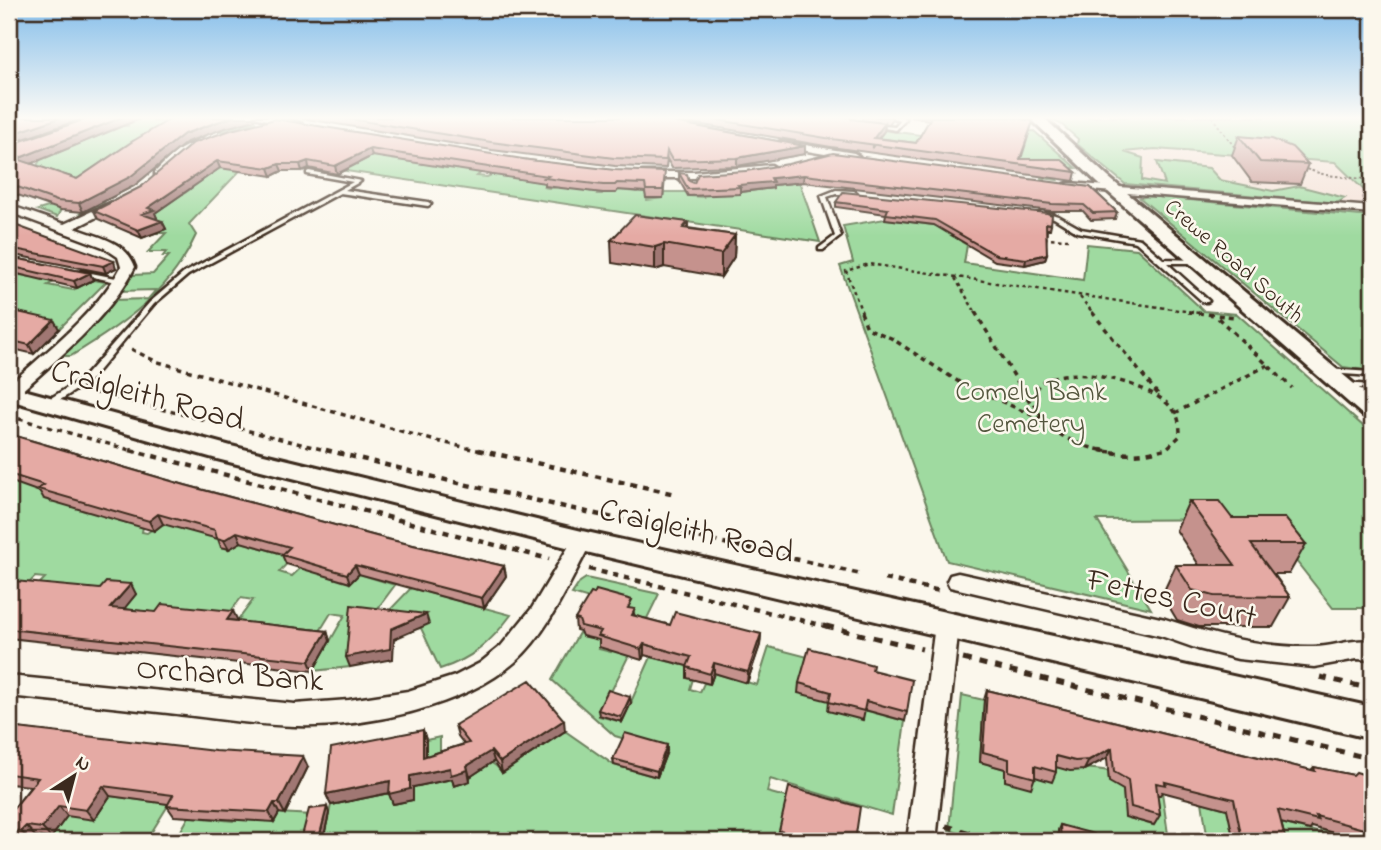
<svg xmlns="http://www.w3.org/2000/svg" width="1381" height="850" viewBox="0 0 1381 850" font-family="'Indie Flower',sans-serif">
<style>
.built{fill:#f4e0d6}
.green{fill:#9fdaa0;stroke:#6d825f;stroke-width:2}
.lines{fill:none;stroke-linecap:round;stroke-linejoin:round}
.lane-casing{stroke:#3b2a1e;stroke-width:5}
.street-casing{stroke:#3b2a1e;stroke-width:5}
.secondary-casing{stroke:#3b2a1e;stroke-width:6}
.path-far4{stroke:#3b2a1e;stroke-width:2;stroke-dasharray:2.5 2.5;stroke-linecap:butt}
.path-far3{stroke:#3b2a1e;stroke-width:2.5;stroke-dasharray:3.5 3.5;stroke-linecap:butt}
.path-far2{stroke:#3b2a1e;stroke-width:3.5;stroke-dasharray:5 5;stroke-linecap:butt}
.path-far1{stroke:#3b2a1e;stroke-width:4.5;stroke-dasharray:6 6;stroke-linecap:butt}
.path{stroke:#3b2a1e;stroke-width:5;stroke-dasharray:8 8;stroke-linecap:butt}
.lane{fill:#fbf7ec;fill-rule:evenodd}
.street{fill:#fbf7ec;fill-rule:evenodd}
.secondary{fill:#fbf7ec;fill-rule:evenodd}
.wall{fill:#c5928d;stroke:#3b2a1e;stroke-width:2}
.shaded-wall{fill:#a07773;stroke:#3b2a1e;stroke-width:2}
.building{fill:#e5aaa4;stroke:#3b2a1e;stroke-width:2}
.labels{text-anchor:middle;stroke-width:5;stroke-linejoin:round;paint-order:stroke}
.far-street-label{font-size:23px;fill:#3b2a1e;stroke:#fbf7ec}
.park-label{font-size:28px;fill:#54563e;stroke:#fbf7ec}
.near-street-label{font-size:33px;fill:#3b2a1e;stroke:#fbf7ec}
</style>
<rect width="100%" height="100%" fill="#fbf7ec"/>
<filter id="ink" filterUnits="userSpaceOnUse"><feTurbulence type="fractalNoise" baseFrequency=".0143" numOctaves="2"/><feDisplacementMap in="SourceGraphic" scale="14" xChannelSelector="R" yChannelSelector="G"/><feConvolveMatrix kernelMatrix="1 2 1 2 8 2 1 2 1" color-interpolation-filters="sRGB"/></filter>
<g filter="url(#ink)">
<path class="built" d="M 1045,117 L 1372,117 L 1372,206 L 1125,184 L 1077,144 L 1078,139 L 1061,124 Z"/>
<path class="green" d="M 149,117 L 160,117 L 154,121 L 216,128 L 257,122 L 222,131 L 191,130 L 95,203 L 105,203 L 79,217 L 86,202 L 64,204 L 57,217 L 38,210 L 65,202 L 24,169 L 43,166 L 12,168 L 37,166 L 40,160 L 23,162 L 117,126 L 129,126 L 117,123 Z
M 703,117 L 842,125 L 921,135 L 920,137 L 1034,131 L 1076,168 L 1047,168 L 1057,180 L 1041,178 L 1043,170 Z
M 1045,117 L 1372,117 L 1372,198 L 1335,162 L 1155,149 L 1124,152 L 1143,158 L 1142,180 L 1165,184 L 1157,162 L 1209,168 L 1220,180 L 1273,191 L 1299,186 L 1345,198 L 1337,203 L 1125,184 L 1077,144 L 1078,139 L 1061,124 Z
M 258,128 L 249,137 L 287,139 L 294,131 L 299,132 L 294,134 L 308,133 L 295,139 L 315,143 L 307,147 L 322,144 L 317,147 C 326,149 335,147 345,149 L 338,151 L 344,153 L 353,149 L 385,158 L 391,155 L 426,162 L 424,164 L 441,165 L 439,167 L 446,168 L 460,163 L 455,166 L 459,168 L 458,169 L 483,171 L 477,176 L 487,177 L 496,173 L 523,177 L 521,179 L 549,183 L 544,187 C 550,189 557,188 563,184 L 594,188 L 592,191 L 600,188 L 597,194 L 602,194 L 605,189 L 615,193 L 618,190 L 637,192 L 643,183 L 648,183 L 645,192 L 647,200 L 663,198 L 664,192 L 686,192 L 689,196 L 703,197 L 700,190 L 725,192 L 738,186 L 742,190 C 746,185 762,189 772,188 L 771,185 L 785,183 L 778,176 L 785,175 L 799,181 L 820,242 L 253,157 L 189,224 L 196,235 C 171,292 122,325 71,356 L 63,356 L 112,300 L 148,299 L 156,290 L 119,291 L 133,275 L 153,274 L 169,256 L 163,256 L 166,252 L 148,252 L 166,233 L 155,233 L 164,229 L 145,222 L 156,218 L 141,219 L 126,224 L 130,215 L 142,216 L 167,201 L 156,200 C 167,193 179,199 189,190 L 177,189 L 184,185 L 176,185 L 193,184 L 205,173 L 183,173 L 188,169 L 220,168 L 221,167 L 208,167 L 212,162 L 220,162 L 227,154 L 189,153 L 196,149 L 234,152 L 235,151 L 224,149 L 248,142 L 227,136 Z
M 1148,196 L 1372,217 L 1372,371 L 1343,367 L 1140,198 Z
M 885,219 L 965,229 L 962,242 L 967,245 L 964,263 L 1083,280 L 1087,244 L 1137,249 L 1204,311 L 1237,314 L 1372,434 L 1372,608 L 1333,608 L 1263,519 L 1097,520 L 1151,609 L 947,561 L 840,266 L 853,262 L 843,226 Z
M 32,267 L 20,275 L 31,277 L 43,272 L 68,275 L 48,285 L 73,290 L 93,280 L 106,282 L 50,338 L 58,325 L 50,323 L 9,328 L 9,273 L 15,274 Z
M 9,481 L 54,489 L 44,499 L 52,502 L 66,493 L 89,499 L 76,508 L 87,512 L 100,503 L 143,527 L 142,532 L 147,533 L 180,510 L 240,508 L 221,547 L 229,549 L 241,542 L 293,557 L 279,572 L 292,576 L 308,561 L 350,583 L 359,574 L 395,585 L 378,608 L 390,610 L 411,588 L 511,615 C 491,642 472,659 440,669 L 421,628 L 353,634 L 350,667 L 313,671 L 345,615 L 331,613 L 315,639 L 231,630 L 253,600 L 241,598 L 224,620 L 9,615 L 45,578 L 35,577 L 9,603 Z
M 586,578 L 659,594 L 599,716 L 622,722 L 651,657 L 691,667 L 693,679 L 690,689 L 700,692 L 704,683 L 710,684 L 714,673 L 757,685 L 769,647 L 808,657 L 830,701 L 862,720 L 864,710 L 905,721 L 892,815 L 770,779 L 767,792 L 811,804 L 779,841 L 310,841 L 323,840 L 331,805 L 394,791 L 413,800 L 413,787 L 426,784 L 426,740 L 440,737 L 440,762 C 463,756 486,752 503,773 L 565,731 L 614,765 L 657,777 L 667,751 L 615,736 L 552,680 L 579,633 L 603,639 L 599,649 L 611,652 L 616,643 L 603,603 L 572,594 L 580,582 Z
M 962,695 L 984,700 L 980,762 L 1031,776 L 1052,766 C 1073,772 1085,765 1108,771 L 1109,781 L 1123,790 L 1126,817 L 1153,825 L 1150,793 L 1162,792 L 1169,841 L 987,841 L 949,830 Z
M 84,793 L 94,820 L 110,796 L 169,804 L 146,841 L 30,841 Z
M 1202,802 L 1233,811 L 1230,824 L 1234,841 L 1208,841 Z
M 1313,802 L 1358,828 L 1372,831 L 1372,841 L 1276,841 L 1265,819 L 1321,833 Z
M 195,806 L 203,818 L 233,821 L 239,810 L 274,822 L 279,813 L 312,815 L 305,841 L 175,841 Z"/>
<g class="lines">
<defs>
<path id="lane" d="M 890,117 L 902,117 L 906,119 L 896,130 L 872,126 L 874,125 L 895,127 L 901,120 Z
M 309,171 L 361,181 L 345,190 L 428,202 L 431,204 L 428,206 L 340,193 L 188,275 L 154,304 L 89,382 L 52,405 L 46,405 L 45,403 L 46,401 L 83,378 L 150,302 L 184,273 L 353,182 L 307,174 L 307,172 Z
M 836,190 L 854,191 L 857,193 L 854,195 L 836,194 L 827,197 L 841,236 L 823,250 L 819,250 L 819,248 L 835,236 L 821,196 Z
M 1042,211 L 1058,216 L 1081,229 L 1140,239 L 1163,259 L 1198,260 L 1198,262 L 1196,263 L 1167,263 L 1209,301 L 1207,302 L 1203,302 L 1136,242 L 1077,232 L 1054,218 L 1040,214 L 1039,213 Z
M 81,271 L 121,279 L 124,281 L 121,283 L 79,274 L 78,273 Z
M 1326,369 L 1372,372 L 1372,376 L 1329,373 L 1326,373 L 1325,371 Z
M 1343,383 L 1372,385 L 1372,389 L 1346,387 L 1343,387 L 1342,385 Z"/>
<path id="street" d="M 254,117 L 277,117 L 301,123 L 296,126 Z
M 200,139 L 208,141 L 183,156 L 163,176 L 155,176 L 155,172 L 175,152 Z
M 781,141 L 854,153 L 859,156 L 854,159 L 778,146 L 778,142 Z
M 771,165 L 776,168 L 775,170 L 694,178 L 642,178 L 637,175 L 642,172 L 694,172 Z
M 1069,183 L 1372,207 L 1372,213 L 1065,188 L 1065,184 Z
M 112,202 L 122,204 L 75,228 C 98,237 126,241 135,267 C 109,318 57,359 15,397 L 9,398 L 9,385 C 46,352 98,311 121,267 L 118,257 L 103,247 L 9,212 L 9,205 L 64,224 Z
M 582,534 L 589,536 L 592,541 C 570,581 550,631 515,662 C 462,708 364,728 295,726 C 252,725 209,717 168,713 C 115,707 62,702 9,696 L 9,676 L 295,704 L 349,700 L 408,691 L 455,676 L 480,663 L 501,646 L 532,608 L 575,536 Z
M 958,573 L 1165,619 C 1213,635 1262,648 1313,647 C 1334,647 1351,638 1372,641 L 1372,660 L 1357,659 L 1314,667 L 1238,659 L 1198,649 L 1161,636 L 950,587 L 947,581 L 950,575 Z
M 947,616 L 955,619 L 959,625 L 936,841 L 907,841 L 935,625 L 939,619 Z"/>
<path id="secondary" d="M 1029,117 L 1043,117 L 1108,177 L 1372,399 L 1372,418 L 1364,416 L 1098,183 Z
M 9,386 L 231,446 L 582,531 L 1372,707 L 1372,739 L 582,551 L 217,459 L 9,400 Z"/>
</defs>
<use href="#lane" class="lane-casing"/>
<use href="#street" class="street-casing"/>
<use href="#secondary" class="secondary-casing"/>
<path class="path-far4" d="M 1212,117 L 1236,149
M 1302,168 L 1326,175 L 1372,180"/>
<path class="path-far3" d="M 1044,238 L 1068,239
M 955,278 L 976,313
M 1080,297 L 1093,313
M 862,313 L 846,271 L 869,264 L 1199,313"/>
<path class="path-far2" d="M 861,312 L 867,328 L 891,338 L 962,384 L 1041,419
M 975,312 L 1030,402
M 1092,312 L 1161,398
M 1188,312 L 1234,317
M 1218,318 L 1292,388
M 131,349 L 155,361 L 432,440 L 486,452
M 93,392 L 333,452
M 1175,413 L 1268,365
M 9,416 L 137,452
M 1111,452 C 1076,446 1043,433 1032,397 C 1034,393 1037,386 1041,383 C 1068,362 1148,383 1170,406 C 1179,415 1180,424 1180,436 L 1167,448 L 1152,452"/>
<path class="path-far1" d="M 130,450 L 549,559
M 326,450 L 450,481 L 861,574
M 478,450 L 675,494
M 1100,450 C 1120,454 1139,456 1158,450
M 589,569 L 833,628
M 885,579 L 940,591"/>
<path class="path" d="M 826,626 L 922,649
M 963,659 L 1372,759
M 1320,677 L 1372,689
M 946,826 L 997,841"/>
<use href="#lane" class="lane"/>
<use href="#street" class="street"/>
<use href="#secondary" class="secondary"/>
</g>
<path class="wall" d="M 92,117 L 144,117 L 30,164 L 77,179 L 133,141 L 255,120 L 225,128 L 187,142 L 134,186 L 83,212 L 61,210 L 9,192 L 9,145 Z
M 295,117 L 646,117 L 805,146 L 805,154 L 737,166 L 672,168 L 667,159 L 666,168 L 615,166 L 492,150 Z
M 656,117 L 853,117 L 851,119 L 885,123 L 884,131 L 878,138 L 916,143 L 930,120 L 910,117 L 1009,117 L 1033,121 L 1021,159 L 1076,172 L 1074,181 L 831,147 Z
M 862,117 L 892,117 L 892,120 L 889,124 L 862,120 Z
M 231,130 L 529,160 L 665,179 L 663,198 L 646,198 L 645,192 L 618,190 L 616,193 L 603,193 L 545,186 L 545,183 L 372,156 L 337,174 L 309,168 L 302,171 L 282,171 L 272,176 L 220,168 L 155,213 L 157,218 L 155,219 L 162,221 L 166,229 L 142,238 L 98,219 L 94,211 L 141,187 Z
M 1239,136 L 1308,164 L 1300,184 L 1252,182 L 1232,155 Z
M 746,171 L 1090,187 L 1117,212 L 1115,219 L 1091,220 L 1083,211 L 1051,211 L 803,182 L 773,185 L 773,188 L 740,192 L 740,194 L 688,196 L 679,180 L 679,173 L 689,181 L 694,183 Z
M 836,202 L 1051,224 L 1050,229 L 1047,229 L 1045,260 L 1025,265 L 995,261 L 934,225 L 885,219 L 886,214 L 836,207 Z
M 688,222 L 688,228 L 735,235 L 734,257 L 721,277 L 664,267 L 655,270 L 612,263 L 611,240 Z
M 9,223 L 116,268 L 106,273 L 9,254 Z
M 9,257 L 90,273 L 93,280 L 77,288 L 9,272 Z
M 9,310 L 59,329 L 34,354 L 9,348 Z
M 9,434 L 185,485 L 387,539 L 504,566 L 506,576 L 484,608 L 359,574 L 350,583 L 286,564 L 282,555 L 283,554 L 241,542 L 229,549 L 221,547 L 218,539 L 163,524 L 154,531 L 44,499 L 40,492 L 9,481 Z
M 1189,501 L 1232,518 L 1306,544 L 1289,574 L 1274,574 L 1290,597 L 1273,627 L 1199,627 L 1177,620 L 1162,595 L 1176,565 L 1199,565 L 1176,530 Z
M 9,584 L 136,594 L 123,609 L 327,631 L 330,641 L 313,671 L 9,638 Z
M 632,609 L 635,616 L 670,625 L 761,634 L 760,645 L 747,683 L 714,673 L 710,684 L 687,678 L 687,666 L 644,655 L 642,660 L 599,647 L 599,640 L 582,636 L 580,631 L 576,630 L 575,619 Z
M 872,670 L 907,712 L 905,721 L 865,710 L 863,720 L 828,711 L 829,701 L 798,693 L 799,683 Z
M 987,690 L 1311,770 L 1314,767 L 1353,775 L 1372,777 L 1372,831 L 1371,831 L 1362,841 L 1312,827 L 1310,830 L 1281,823 L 1285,838 L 1283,841 L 1234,841 L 1227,809 L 1162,792 L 1160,795 L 1157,795 L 1160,815 L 1154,825 L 1125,817 L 1123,790 L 1109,782 L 1107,758 L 1084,770 L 1070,771 L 1056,767 L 1056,772 L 1052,782 L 1035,777 L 1031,788 L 1005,781 L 1005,769 L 980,762 L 984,700 Z
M 631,703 L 622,722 L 599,715 L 598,710 Z
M 455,725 L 565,731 L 502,773 L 494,761 L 470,777 L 470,781 L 454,786 L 452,779 L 413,787 L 413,800 L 393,804 L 389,793 L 331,805 L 326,794 L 423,730 L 426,740 L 426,756 L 464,744 L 458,736 Z
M 9,727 L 308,767 L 285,814 L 279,813 L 274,822 L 174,816 L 167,806 L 168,804 L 110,796 L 94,820 L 67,816 L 51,838 L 35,836 L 30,841 L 9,839 L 9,814 L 31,786 L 9,784 Z
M 667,745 L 667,751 L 657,777 L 614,765 L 613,759 Z
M 327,807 L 329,813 L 323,840 L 305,841 L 302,836 Z
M 1060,825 L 1095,841 L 1058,841 L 1058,830 Z
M 779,831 L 855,841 L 778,841 Z"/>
<path class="shaded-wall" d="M 62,117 L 87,117 L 9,144 L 9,135 Z
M 123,117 L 144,117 L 21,168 L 17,159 Z
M 234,117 L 254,117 L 255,120 L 225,128 L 187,142 L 134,186 L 83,212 L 79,203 L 184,134 L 223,120 Z
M 885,123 L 884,131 L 873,146 L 874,138 Z
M 805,146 L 805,154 L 737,166 L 737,158 Z
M 370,149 L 372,156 L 337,174 L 335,166 Z
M 217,161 L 220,168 L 155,213 L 157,218 L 145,222 L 142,214 L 148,208 Z
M 308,161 L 309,168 L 302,171 L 300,164 Z
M 279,164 L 282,171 L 272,176 L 269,168 Z
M 804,175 L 803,182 L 773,185 L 773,188 L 740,192 L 740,187 L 738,185 L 771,178 Z
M 162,221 L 166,229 L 142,238 L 138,230 Z
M 735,235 L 734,257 L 721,277 L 721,254 Z
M 664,244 L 664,267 L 655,270 L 655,247 Z
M 1047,254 L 1045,260 L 1025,265 L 1026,259 Z
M 114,261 L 116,268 L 106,273 L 103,266 Z
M 90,273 L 93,280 L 77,288 L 74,281 Z
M 54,320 L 59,329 L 34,354 L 29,345 Z
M 158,514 L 163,524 L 154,531 L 149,521 Z
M 237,532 L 241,542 L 229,549 L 224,540 Z
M 355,565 L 359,574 L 350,583 L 347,574 Z
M 504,566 L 506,576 L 484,608 L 482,598 Z
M 131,584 L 136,594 L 116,619 L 110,608 Z
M 233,611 L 238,621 L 227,620 Z
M 426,614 L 429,624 L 394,639 L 393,659 L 350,667 L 346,657 L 391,629 Z
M 327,631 L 330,641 L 313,671 L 309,661 Z
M 761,634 L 760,645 L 747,683 L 748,672 Z
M 644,644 L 644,655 L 642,660 L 641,649 Z
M 714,663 L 714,673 L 710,684 L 710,674 Z
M 630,697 L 631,703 L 622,722 L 621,717 Z
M 564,720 L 565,731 L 502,773 L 500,762 Z
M 423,730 L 426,740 L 426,768 L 423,757 Z
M 667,745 L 667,751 L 657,777 L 657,771 Z
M 1112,748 L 1107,758 L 1084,770 L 1089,760 Z
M 491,751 L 494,761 L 470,777 L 467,766 Z
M 303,756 L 308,767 L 285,814 L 279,803 Z
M 450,768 L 468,770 L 470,781 L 454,786 L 452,779 L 413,787 L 413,800 L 393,804 L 389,794 L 410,776 Z
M 390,781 L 394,792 L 331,805 L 326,794 Z
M 103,786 L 110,796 L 94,820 L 86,810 Z
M 274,803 L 279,813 L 274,822 L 269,812 Z
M 59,806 L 67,816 L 51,838 L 42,828 Z
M 327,807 L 329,813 L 323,840 L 320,834 Z
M 26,826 L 35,836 L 30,841 L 21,831 Z"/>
<path class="building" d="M 9,117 L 62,117 L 9,135 Z
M 92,117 L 123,117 L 17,159 L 77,179 L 133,141 L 174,117 L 234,117 L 223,120 L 184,134 L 130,177 L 79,203 L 57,201 L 9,184 L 9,145 Z
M 338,117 L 646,117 L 805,146 L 737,158 L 672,160 L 667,151 L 666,160 L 614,158 L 491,142 Z
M 700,117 L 851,117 L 851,119 L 885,123 L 874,138 L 916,143 L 931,117 L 1009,117 L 1033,121 L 1020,159 L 1061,159 L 1076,172 L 832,139 Z
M 275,119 L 529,160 L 615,170 L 665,172 L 663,190 L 646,190 L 645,184 L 617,183 L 615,185 L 603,185 L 544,178 L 548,176 L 370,149 L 335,166 L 308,161 L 300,164 L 279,164 L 269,168 L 217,161 L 148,208 L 154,210 L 142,214 L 162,221 L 138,230 L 94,211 L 141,187 L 193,143 L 231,130 Z
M 1239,136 L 1272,139 L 1292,147 L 1308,164 L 1260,162 Z
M 833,153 L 1090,187 L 1117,212 L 1093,213 L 1084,205 L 1052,204 L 804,175 L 771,178 L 773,182 L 738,185 L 740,187 L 688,189 L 679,173 L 687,174 L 689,181 L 694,183 L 698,174 L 746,171 L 788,164 Z
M 843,192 L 1047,213 L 1052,215 L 1051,224 L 1046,223 L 1047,254 L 1026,259 L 996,255 L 935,220 L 886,214 L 888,209 L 836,202 Z
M 635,215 L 688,222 L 683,228 L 735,235 L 721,254 L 664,244 L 655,247 L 611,240 Z
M 9,223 L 114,261 L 103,266 L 9,248 Z
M 9,257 L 90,273 L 74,281 L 9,266 Z
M 9,310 L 54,320 L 29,345 L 9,340 Z
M 9,434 L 185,485 L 387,539 L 504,566 L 482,598 L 355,565 L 347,574 L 282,555 L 290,547 L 237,532 L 224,540 L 217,538 L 215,530 L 158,514 L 149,521 L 38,489 L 44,485 L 9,474 Z
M 1189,501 L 1219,501 L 1232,518 L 1285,518 L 1306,544 L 1251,544 L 1290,597 L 1214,596 L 1192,590 L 1176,565 L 1235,565 Z
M 14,581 L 100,589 L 106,582 L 131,584 L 110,608 L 156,612 L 162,604 L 233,611 L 227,620 L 327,631 L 309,661 L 9,629 L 9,584 L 10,585 Z
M 596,590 L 632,600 L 628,608 L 635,609 L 632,615 L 670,625 L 675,612 L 761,634 L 748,672 L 714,663 L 710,674 L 687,667 L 691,657 L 644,644 L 641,649 L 598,636 L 601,631 L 581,626 L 579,620 L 575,619 L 591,593 L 594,594 Z
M 351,605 L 426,614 L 391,629 L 390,649 L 346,657 Z
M 809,648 L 873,665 L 872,670 L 912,680 L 907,712 L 866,701 L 864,711 L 829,702 L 831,692 L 799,683 Z
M 530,680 L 564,720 L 500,762 L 491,751 L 467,766 L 468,770 L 451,775 L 450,768 L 410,776 L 410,789 L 389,794 L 390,781 L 326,794 L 331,748 L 423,730 L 423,757 L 469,743 L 455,725 Z
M 608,690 L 630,697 L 621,717 L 598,710 Z
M 987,690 L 1315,771 L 1314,767 L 1353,775 L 1356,772 L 1372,777 L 1372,819 L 1366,818 L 1371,831 L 1316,816 L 1318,820 L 1278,810 L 1285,838 L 1263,832 L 1265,840 L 1241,834 L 1234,799 L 1165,782 L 1166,785 L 1156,783 L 1160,815 L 1131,807 L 1128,780 L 1114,772 L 1112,748 L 1089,760 L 1075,761 L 1056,756 L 1056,772 L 1035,766 L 1035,778 L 1009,771 L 1009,759 L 983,752 Z
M 9,727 L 215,751 L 303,756 L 279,803 L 274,803 L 269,812 L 167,806 L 173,795 L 103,786 L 86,810 L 59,806 L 42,828 L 26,826 L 21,831 L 9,830 L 9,814 L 38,778 L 9,774 Z
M 625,733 L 667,745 L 657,771 L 613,759 Z
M 789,787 L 860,807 L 855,841 L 782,841 L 784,832 L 779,831 Z
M 327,807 L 320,834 L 302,836 L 309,809 Z
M 1060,825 L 1094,834 L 1095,841 L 1061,841 Z"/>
</g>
<linearGradient id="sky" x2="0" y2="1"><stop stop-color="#83bdea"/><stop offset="0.5" stop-color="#fdfbf6"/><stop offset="1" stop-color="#fdfbf6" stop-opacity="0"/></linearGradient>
<rect width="1381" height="236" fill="url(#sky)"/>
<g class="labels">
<g class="far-street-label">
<text transform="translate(1235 260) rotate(41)" y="8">Crewe Road South</text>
</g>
<g class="park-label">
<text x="1031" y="400">Comely Bank<tspan x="1031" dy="32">Cemetery</tspan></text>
</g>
<g class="near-street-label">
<text transform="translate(148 393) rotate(15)" y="12">Craigleith Road</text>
<text transform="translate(697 529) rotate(13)" y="12">Craigleith Road</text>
<text transform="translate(1172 596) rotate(13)" y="12">Fettes Court</text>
<text transform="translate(230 672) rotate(4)" y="12">Orchard Bank</text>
</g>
</g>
<rect width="1381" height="850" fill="none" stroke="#fbf7ec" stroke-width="35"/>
<rect x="18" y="18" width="1346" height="815" fill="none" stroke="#3b2a1e" stroke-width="2.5" filter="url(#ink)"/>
<g transform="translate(74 776) rotate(36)" stroke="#fbf7ec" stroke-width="5" paint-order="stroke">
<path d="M0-5L12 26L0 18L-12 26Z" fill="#3b2a1e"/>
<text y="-10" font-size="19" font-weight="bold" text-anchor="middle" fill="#3b2a1e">N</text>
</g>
</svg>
